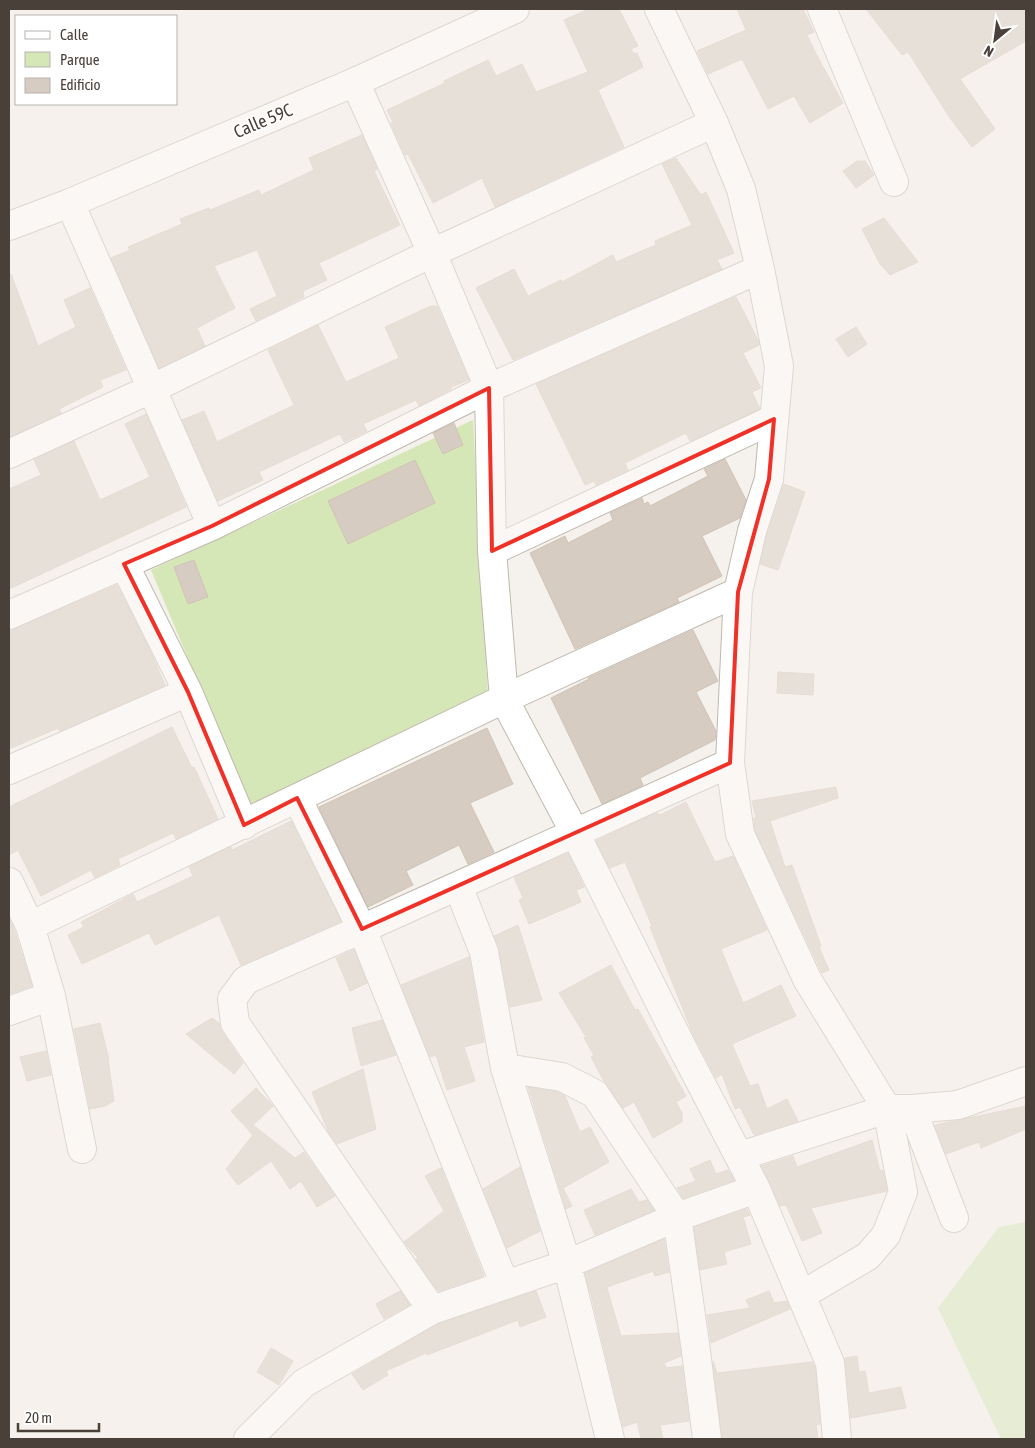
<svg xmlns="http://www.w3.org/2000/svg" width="1035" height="1448" viewBox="0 0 1035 1448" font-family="'Asap Condensed',sans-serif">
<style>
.green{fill:#d6e7b7}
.building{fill:#d6ccc1;stroke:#d1c3b5}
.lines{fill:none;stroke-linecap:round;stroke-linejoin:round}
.minor-casing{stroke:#c0b8ae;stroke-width:30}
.minor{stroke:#fff;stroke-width:28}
.marked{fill:none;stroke:#ef3128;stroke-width:4;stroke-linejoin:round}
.labels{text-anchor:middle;stroke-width:4.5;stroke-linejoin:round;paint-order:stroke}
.street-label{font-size:18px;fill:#494139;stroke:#fff}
</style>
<rect width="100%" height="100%" fill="#f5f1ec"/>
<path class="green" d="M 473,420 L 488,697 L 251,809 L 151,570 Z
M 1026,1222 L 1026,1439 L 1001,1439 L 938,1308 L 999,1227 Z"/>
<path class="building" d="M 589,9 L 619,9 L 638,46 L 631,49 L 634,54 L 637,53 L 643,67 L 598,90 L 624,147 L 495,207 L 482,178 L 433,203 L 408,154 L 405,155 L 391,123 L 393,122 L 387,110 L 445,83 L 444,81 L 488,60 L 496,76 L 522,64 L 536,92 L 588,72 L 564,20 Z
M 737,9 L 803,9 L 814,32 L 807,35 L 816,54 L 843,103 L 810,123 L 794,96 L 768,109 L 742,59 L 708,74 L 697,51 L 746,30 Z
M 866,9 L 1026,9 L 1026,41 L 960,79 L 995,129 L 972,147 L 950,118 L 908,52 L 902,55 Z
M 362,135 L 377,169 L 374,171 L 400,225 L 319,263 L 327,280 L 303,291 L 304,297 L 256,321 L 250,309 L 277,296 L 257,250 L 214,266 L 235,308 L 197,328 L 205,346 L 159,368 L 111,258 L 130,250 L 128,247 L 182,224 L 180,219 L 209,208 L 210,210 L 259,190 L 261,195 L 314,170 L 309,158 Z
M 676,158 L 701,195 L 706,192 L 734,253 L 717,260 L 722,269 L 513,360 L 476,288 L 514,269 L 528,296 L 561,280 L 562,282 L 613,255 L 616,262 L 656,245 L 655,241 L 692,225 L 662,164 Z
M 857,161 L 865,161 L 874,175 L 856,188 L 843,171 Z
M 884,218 L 918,262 L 890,275 L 880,264 L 862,229 Z
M 9,274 L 11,274 L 38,346 L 76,327 L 64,300 L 90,288 L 126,370 L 100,380 L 103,387 L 59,409 L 61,413 L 9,437 Z
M 736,297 L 758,340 L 759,345 L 743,353 L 761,388 L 752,392 L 760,409 L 690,441 L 686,433 L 625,463 L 628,470 L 596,485 L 594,481 L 585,485 L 536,384 Z
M 431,306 L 437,306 L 469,380 L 451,387 L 451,389 L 419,406 L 416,400 L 363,424 L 367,431 L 344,442 L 340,434 L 259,472 L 263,480 L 218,501 L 182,420 L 204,411 L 217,442 L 294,405 L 268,350 L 318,325 L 346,382 L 399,358 L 385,327 Z
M 856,327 L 867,344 L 848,357 L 836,339 Z
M 146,414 L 186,507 L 9,589 L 9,489 L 41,475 L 34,460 L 74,441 L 100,500 L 150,477 L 125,424 Z
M 454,423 L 463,445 L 443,454 L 433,433 Z
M 725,459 L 746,500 L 740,518 L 702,536 L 722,576 L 677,598 L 679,602 L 575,649 L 530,553 L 565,536 L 568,543 L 613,520 L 610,513 L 642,498 L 644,504 L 648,502 L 650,506 L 708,476 L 704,469 Z
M 415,460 L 435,503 L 348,544 L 328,501 Z
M 784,484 L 805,492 L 778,570 L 760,564 L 767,535 Z
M 194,560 L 208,597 L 188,604 L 174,567 Z
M 117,585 L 149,648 L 165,685 L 60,731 L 58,728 L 9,749 L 9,630 L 15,629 Z
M 693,630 L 718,681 L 696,692 L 716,731 L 715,740 L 640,778 L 643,785 L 602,804 L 551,698 L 589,679 L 588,678 Z
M 778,672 L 814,674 L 813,695 L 777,693 Z
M 172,727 L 192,768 L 194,767 L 218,819 L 176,839 L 173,833 L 118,859 L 120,865 L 95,878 L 91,870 L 41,896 L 18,850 L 9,855 L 9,807 Z
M 487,728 L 513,784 L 470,803 L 494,852 L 468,864 L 459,845 L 406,871 L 413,885 L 368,907 L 319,807 Z
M 836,787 L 838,798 L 770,821 L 785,867 L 792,865 L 821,946 L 819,947 L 829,970 L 822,973 L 755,830 L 754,818 L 756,818 L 752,801 Z
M 686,802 L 715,862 L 733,856 L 767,930 L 721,949 L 743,1003 L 781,985 L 796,1016 L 732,1044 L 750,1086 L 758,1084 L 767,1109 L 787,1099 L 798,1121 L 754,1135 L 740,1107 L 735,1109 L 722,1074 L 716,1078 L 693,1034 L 650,927 L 652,926 L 625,862 L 610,868 L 596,841 L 656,813 L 660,815 Z
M 291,821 L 341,921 L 241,965 L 219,915 L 155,945 L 149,933 L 82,964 L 68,935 L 84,927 L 81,922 L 133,894 L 137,902 L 174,885 L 193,876 L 189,867 L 231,847 L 232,850 Z
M 568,853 L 584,887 L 576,890 L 581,902 L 529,924 L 519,900 L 523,898 L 514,877 Z
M 9,918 L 15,932 L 32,986 L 9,994 Z
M 518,925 L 542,1000 L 510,1007 L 499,949 L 494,936 Z
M 354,950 L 367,983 L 350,991 L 336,958 Z
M 469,957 L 484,1042 L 464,1047 L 475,1081 L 447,1090 L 436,1055 L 430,1057 L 401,985 Z
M 611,965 L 635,1010 L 638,1009 L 686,1096 L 676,1102 L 682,1113 L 682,1122 L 653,1138 L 634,1102 L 623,1108 L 605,1083 L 591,1057 L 594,1055 L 584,1038 L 586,1037 L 559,993 Z
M 212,1018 L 219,1023 L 222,1032 L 243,1063 L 234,1074 L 186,1034 Z
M 382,1020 L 396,1055 L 361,1066 L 352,1028 Z
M 100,1023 L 109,1060 L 108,1060 L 114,1101 L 105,1106 L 90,1109 L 74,1029 Z
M 46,1051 L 51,1075 L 27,1081 L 20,1057 Z
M 363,1069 L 376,1129 L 337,1144 L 328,1131 L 312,1092 Z
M 528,1087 L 557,1092 L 565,1096 L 580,1132 L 590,1127 L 609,1162 L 563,1188 L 572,1206 L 566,1209 Z
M 256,1088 L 273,1106 L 253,1125 L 295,1158 L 304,1152 L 335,1196 L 317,1207 L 301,1181 L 290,1189 L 271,1161 L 238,1185 L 226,1169 L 253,1135 L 231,1111 Z
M 1026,1106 L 1026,1129 L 981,1148 L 979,1142 L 946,1154 L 935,1125 Z
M 872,1140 L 880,1171 L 883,1170 L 887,1191 L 811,1208 L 822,1233 L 802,1241 L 786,1205 L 780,1206 L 761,1166 L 793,1156 L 797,1167 Z
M 710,1160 L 716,1174 L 728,1170 L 734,1180 L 683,1198 L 677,1188 L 696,1181 L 690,1169 Z
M 520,1167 L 540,1231 L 507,1248 L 483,1189 Z
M 441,1168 L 484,1276 L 438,1291 L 416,1259 L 418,1258 L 404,1242 L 444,1211 L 425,1176 Z
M 631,1189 L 639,1202 L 647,1200 L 654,1210 L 595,1235 L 584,1210 Z
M 747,1209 L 750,1215 L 743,1217 L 751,1244 L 724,1252 L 727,1264 L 700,1270 L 694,1227 Z
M 664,1239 L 669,1272 L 655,1276 L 653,1271 L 590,1293 L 585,1273 Z
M 607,1288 L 621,1336 L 678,1333 L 681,1356 L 664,1363 L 666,1368 L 682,1366 L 689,1421 L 660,1425 L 663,1439 L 641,1439 L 637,1422 L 623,1427 L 591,1294 Z
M 400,1291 L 410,1305 L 384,1319 L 376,1304 Z
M 536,1291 L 546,1317 L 520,1327 L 518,1320 L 427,1355 L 426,1353 L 386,1371 L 388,1375 L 363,1390 L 352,1374 L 438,1324 Z
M 769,1291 L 774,1303 L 787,1301 L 790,1309 L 711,1343 L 707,1315 L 750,1308 L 746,1300 Z
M 271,1348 L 293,1361 L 279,1385 L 257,1372 Z
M 857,1356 L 859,1372 L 865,1371 L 869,1393 L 901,1387 L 906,1408 L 851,1418 L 845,1358 Z
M 713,1361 L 717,1373 L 812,1362 L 815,1367 L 820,1424 L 816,1425 L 818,1439 L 722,1439 Z"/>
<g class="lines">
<defs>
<path id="minor" d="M 659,9 L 714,123 L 741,189 L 760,269 L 779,366 L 769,479 L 752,531 L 738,592 L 730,763 L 740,834 L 807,979 L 887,1109 L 903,1192 L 886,1235 L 868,1256 L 802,1295
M 822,9 L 894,182
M 355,82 L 432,253 L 489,388 L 492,551 L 504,699 L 575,833 L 683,1049 L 756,1189 L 830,1363 L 837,1439
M 70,203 L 212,526
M 9,226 L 70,203 L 355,82 L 515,9
M 9,454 L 151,389 L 432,253 L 714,123
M 492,551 L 774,419
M 124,564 L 188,692 L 244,825
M 9,615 L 212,526 L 489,388 L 760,269
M 9,770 L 188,692
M 297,798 L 362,929 L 505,1285
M 9,882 L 30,926 L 51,996 L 82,1149
M 458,886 L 484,952 L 505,1068 L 567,1264 L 610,1439
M 30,926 L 504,699 L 738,592
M 9,1011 L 51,996
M 505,1068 L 562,1077 L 595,1094 L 677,1217 L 696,1351 L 707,1439
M 912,1109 L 954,1218
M 740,1156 L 887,1109 L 912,1109 L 958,1105 L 1026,1081
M 432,1310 L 235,1023 L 232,999 L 246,980 L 362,929 L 730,763
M 248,1439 L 304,1383 L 432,1310 L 567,1264 L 677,1217 L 756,1189"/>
</defs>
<use href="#minor" class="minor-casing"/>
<use href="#minor" class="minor"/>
</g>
<path d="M0 0H1035V1448H0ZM 489,388 L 492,551 L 774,419 L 769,479 L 738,592 L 730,763 L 362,929 L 297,798 L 244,825 L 188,692 L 124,564 L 212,526 Z" fill="#f5f1ec" fill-opacity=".55" fill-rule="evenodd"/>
<path class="marked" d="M 489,388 L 492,551 L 774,419 L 769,479 L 738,592 L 730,763 L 362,929 L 297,798 L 244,825 L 188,692 L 124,564 L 212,526 Z"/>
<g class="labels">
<g class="street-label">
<text transform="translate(263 121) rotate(-23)" y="6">Calle 59C</text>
</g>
</g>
<rect width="1035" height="1448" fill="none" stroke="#494139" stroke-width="20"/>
<rect x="15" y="15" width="162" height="90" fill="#ffffff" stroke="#b6b3b0"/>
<rect x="25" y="31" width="25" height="8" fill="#ffffff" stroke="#b6b3b0"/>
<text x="60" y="40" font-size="15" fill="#494139">Calle</text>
<rect x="25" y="52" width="25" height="15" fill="#d6e7b7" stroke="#b6b3b0"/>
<text x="60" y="65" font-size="15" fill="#494139">Parque</text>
<rect x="25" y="78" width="25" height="15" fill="#d6ccc1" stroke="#b6b3b0"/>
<text x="60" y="90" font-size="15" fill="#494139">Edificio</text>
<g transform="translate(995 40) rotate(209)" stroke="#ffffff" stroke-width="4" paint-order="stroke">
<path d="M0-4L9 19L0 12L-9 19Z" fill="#494139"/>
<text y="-8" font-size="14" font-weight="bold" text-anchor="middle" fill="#494139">N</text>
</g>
<path d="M18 1423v8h81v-8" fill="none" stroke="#494139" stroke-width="2.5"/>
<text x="25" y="1423" font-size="15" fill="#494139" stroke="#ffffff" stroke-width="4" paint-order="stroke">20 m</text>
</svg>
